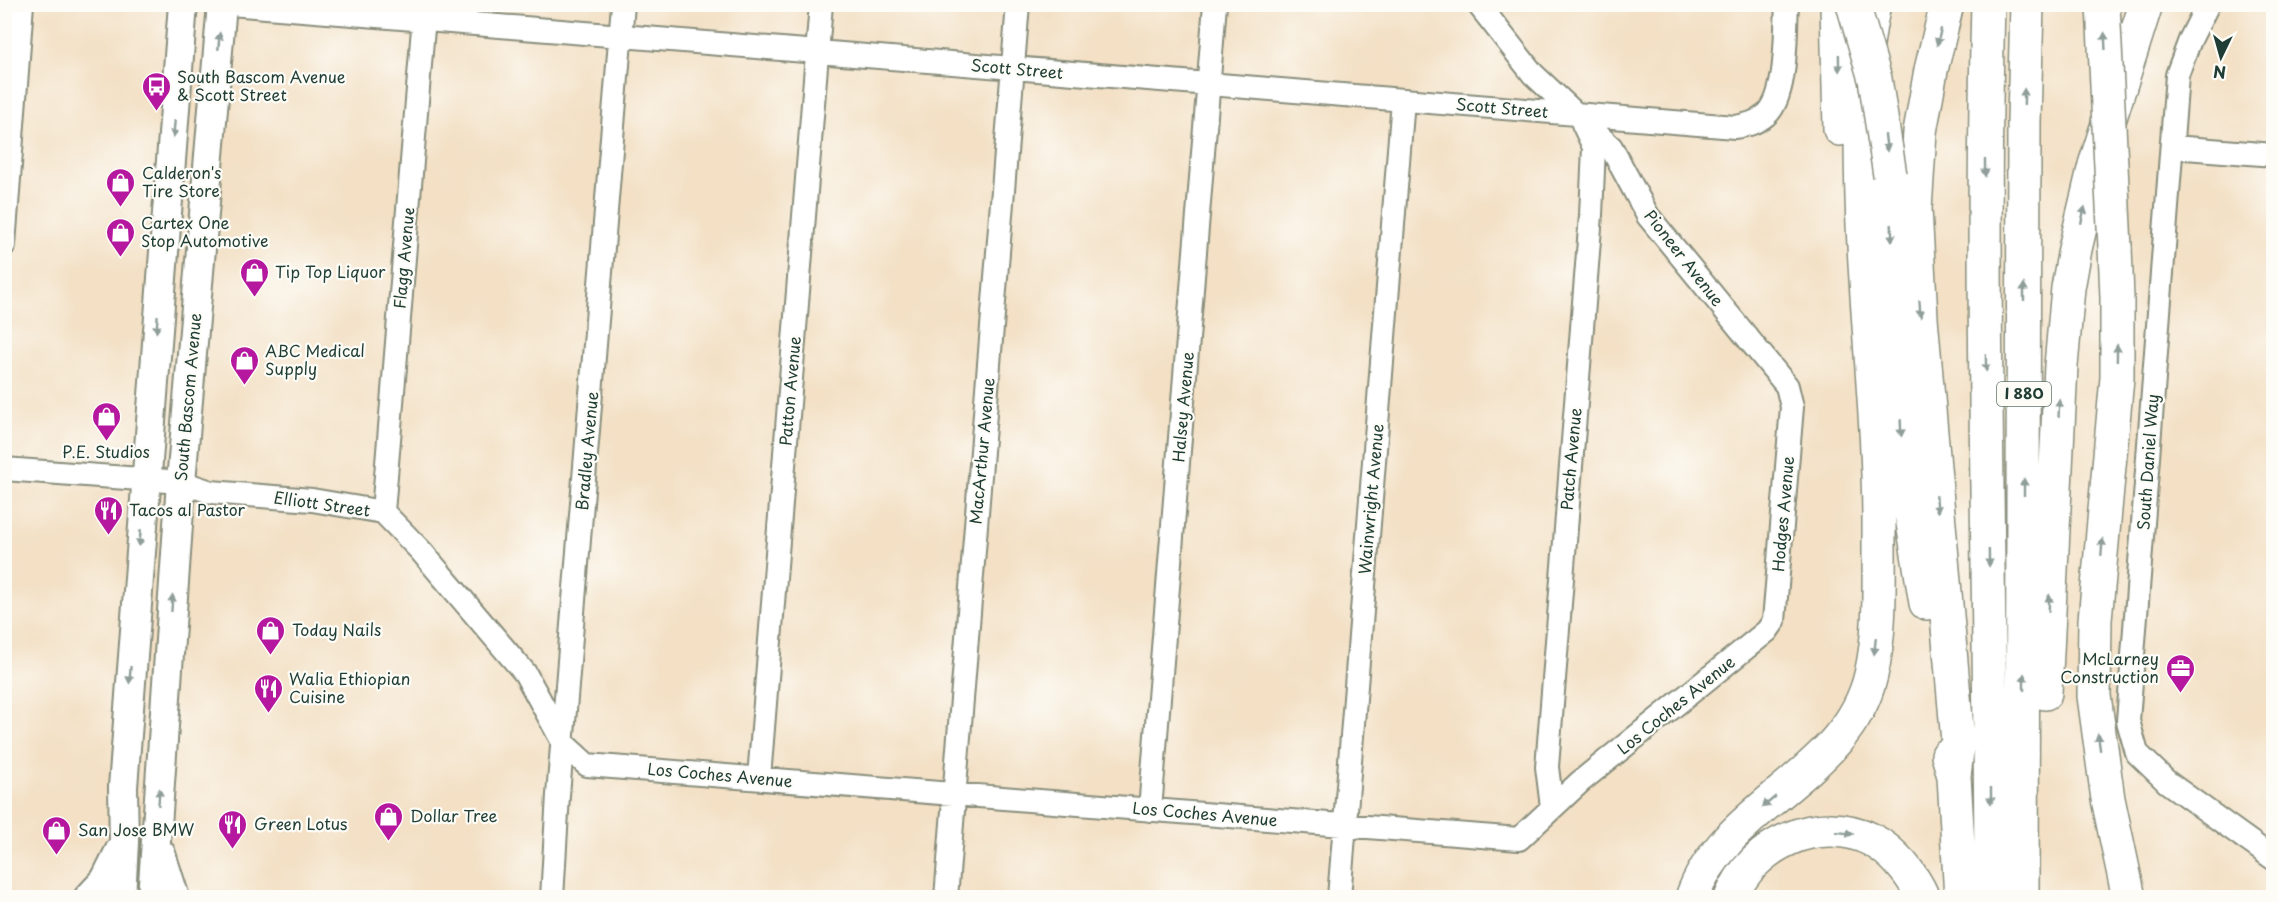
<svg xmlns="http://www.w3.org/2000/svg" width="2278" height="902" viewBox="0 0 2278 902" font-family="'Playpen Sans',sans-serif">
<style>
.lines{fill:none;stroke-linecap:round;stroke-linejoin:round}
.minor-casing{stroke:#898e7c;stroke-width:26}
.major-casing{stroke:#898e7c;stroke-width:32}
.highway-casing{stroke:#898e7c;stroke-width:36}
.minor{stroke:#fff;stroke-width:22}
.major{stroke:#fff;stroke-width:28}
.highway{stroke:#fff;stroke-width:33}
.highway-bridge-casing{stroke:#898e7c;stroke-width:36;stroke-linecap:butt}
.highway-bridge{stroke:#fff;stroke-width:33}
.oneway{fill:#8f9e9a}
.labels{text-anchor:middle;stroke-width:4.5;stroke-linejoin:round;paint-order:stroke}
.shield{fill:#fdfcf7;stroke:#62766e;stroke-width:1.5}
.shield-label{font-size:15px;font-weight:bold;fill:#1f3d34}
.street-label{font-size:16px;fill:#1f3d34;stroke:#fdfcf7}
.poi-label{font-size:16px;fill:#1f3d34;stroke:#fdfcf7;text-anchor:start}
</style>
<rect width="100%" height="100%" fill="#fdfcf7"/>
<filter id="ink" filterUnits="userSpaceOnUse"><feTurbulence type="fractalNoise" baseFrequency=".0167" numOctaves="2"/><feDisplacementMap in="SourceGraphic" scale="12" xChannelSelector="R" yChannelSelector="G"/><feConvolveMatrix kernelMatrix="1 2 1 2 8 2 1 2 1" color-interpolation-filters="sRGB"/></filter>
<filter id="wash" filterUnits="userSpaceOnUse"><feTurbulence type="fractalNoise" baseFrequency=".008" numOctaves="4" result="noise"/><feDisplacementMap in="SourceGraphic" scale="24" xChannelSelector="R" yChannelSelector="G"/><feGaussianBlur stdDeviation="1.35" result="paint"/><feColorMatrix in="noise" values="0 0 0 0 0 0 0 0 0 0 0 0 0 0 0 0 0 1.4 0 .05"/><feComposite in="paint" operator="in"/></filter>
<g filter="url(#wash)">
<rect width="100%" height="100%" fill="#f3e0c5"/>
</g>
<g filter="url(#ink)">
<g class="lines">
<defs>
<path id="minor" d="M 230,4 L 1735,127 C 1747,125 1756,123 1766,115 C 1788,96 1785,33 1787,4
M 2208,4 L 2190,40 L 2177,75 L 2128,721 L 2137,753 L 2167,782 L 2274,859
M 2173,147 L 2274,155
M 4,245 L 22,4
M 4,469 L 181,482 L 211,492 L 312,500 L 383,512 L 421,551 L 525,673 L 564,744 L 587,765 L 1519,839 L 1580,782 L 1767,631 L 1774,621 L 1792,407 L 1787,386 L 1648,216 L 1611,147 L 1533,74 L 1478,4
M 383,512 L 425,4
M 759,778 L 821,4
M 1552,807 L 1547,767 L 1591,215 L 1594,147 L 1583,124
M 1150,810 L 1215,4
M 552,898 L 558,795 L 623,4
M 946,898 L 1018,4
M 1339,898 L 1403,100"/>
<path id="major" d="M 161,854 L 175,898
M 88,898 L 105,880 L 120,850
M 121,898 L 124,842 L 123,787 L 183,4
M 152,898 L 181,482 L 222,4"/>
<path id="highway" d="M 1837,4 L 1840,129
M 1947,4 L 1931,70 L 1920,132 L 1915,209 L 1921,318 L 1958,742 L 1954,776
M 1988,4 C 1980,302 1991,600 1991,898
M 1890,175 L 1903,461 L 1926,603
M 2115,247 L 2117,298 L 2117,378 L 2095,620 L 2094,696 L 2108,799 L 2129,898
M 2045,693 L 2061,366 L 2068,288 L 2075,249 L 2095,165 L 2146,4
M 1948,755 L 1954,776 L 1961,898
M 1692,898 C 1725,803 1848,775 1871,675 C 1881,632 1879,585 1879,540 C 1880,426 1865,311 1862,197 C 1860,132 1860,68 1874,4
M 1731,898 C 1752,844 1819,813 1872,840 C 1894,852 1913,875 1923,898
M 2022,898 L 2024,122 L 2027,4"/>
</defs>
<use href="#minor" class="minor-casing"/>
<use href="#major" class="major-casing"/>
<use href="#highway" class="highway-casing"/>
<use href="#minor" class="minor"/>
<use href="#major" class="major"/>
<use href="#highway" class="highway"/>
<defs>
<path id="highway-bridge" d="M 1853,4 L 1875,79 L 1890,175
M 2103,5 L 2115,247"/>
</defs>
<use href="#highway-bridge" class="highway-bridge-casing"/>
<use href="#highway-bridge" class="highway-bridge"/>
</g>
<defs><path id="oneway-solid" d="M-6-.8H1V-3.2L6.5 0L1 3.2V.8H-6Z" transform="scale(1.5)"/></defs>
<g class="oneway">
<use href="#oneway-solid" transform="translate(1939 37) rotate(104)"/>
<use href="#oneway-solid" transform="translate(219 41) rotate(-85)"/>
<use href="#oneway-solid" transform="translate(2105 41) rotate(-93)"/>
<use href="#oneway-solid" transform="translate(1839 63) rotate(89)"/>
<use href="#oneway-solid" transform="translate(2024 97) rotate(-89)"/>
<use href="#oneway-solid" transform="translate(174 129) rotate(95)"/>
<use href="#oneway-solid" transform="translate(1886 143) rotate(83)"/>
<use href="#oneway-solid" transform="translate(1985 168) rotate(90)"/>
<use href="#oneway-solid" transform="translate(2083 215) rotate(-77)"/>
<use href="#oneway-solid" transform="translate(1892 233) rotate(88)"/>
<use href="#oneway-solid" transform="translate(2024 292) rotate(-90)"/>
<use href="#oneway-solid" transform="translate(1920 309) rotate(86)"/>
<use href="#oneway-solid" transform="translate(157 324) rotate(94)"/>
<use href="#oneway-solid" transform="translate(2117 353) rotate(-89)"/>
<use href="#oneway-solid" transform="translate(1986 363) rotate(89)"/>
<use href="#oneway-solid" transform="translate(2059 408) rotate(-87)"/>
<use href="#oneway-solid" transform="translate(1901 428) rotate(87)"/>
<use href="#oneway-solid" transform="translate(2024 487) rotate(-90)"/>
<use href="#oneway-solid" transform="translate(1937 504) rotate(85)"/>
<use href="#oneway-solid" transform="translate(140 538) rotate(95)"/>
<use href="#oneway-solid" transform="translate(2102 547) rotate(-85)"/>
<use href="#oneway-solid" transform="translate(1989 558) rotate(89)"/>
<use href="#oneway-solid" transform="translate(172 603) rotate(-86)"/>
<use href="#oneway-solid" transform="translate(2049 603) rotate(-88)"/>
<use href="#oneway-solid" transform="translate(1875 646) rotate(96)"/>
<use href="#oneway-solid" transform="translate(130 675) rotate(94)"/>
<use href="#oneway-solid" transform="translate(2024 682) rotate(-90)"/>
<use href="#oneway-solid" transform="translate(2099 742) rotate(-98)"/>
<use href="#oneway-solid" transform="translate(1991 796) rotate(90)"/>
<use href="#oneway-solid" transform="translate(159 797) rotate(-86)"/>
<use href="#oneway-solid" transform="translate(1769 802) rotate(140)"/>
<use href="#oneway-solid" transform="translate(1845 833) rotate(7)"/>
</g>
</g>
<defs>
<symbol id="bus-pin" viewBox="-11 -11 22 30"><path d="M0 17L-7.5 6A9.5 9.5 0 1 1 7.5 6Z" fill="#b5179e" stroke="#fdfcf7"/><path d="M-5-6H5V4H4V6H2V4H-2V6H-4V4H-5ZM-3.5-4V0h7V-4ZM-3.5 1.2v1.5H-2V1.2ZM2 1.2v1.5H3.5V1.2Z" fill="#fff"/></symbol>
<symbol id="shop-pin" viewBox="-11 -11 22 30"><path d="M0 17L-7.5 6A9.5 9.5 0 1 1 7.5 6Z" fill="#b5179e" stroke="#fdfcf7"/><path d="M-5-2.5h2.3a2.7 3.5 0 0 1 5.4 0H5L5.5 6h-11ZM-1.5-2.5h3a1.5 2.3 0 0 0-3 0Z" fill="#fff"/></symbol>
<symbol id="restaurant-pin" viewBox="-11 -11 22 30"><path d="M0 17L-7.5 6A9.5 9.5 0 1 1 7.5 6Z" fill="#b5179e" stroke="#fdfcf7"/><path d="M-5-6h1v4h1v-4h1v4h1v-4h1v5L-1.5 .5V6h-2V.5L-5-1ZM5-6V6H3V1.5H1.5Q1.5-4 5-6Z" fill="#fff"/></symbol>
<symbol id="office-pin" viewBox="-11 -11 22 30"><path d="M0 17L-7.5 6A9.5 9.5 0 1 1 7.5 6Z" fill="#b5179e" stroke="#fdfcf7"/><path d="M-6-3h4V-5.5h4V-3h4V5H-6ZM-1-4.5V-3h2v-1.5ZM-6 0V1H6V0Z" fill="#fff"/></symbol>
</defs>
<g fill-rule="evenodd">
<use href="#bus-pin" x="140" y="70" width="33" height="45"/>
<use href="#shop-pin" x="104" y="166" width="33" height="45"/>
<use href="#shop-pin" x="104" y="216" width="33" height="45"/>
<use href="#shop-pin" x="238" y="256" width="33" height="45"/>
<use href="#shop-pin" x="228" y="344" width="33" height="45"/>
<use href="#shop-pin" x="90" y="400" width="33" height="45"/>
<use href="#restaurant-pin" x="92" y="494" width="33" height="45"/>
<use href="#shop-pin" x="254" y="614" width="33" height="45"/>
<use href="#office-pin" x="2164" y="652" width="33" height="45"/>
<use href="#restaurant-pin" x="252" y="672" width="33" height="45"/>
<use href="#shop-pin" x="372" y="800" width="33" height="45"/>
<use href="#restaurant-pin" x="216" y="808" width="33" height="45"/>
<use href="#shop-pin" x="40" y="814" width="33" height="45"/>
</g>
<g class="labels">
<rect class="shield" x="1997" y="382" width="54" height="24" rx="4.5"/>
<g class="shield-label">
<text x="2024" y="399">I 880</text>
</g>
<g class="street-label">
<text transform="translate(1017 69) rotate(5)" y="6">Scott Street</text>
<text transform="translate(1502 108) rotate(5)" y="6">Scott Street</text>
<text transform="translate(404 258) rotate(-85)" y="6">Flagg Avenue</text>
<text transform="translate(1684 258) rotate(52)" y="6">Pioneer Avenue</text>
<text transform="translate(790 391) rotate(-85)" y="6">Patton Avenue</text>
<text transform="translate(188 397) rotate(-85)" y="6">South Bascom Avenue</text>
<text transform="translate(1183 407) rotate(-85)" y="6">Halsey Avenue</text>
<text transform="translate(587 451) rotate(-85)" y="6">Bradley Avenue</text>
<text transform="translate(982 451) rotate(-85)" y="6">MacArthur Avenue</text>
<text transform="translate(1571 459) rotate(-85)" y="6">Patch Avenue</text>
<text transform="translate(2148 462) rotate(-86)" y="6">South Daniel Way</text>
<text transform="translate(1371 499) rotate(-85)" y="6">Wainwright Avenue</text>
<text transform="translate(322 504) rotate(8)" y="6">Elliott Street</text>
<text transform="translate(1783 514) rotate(-85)" y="6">Hodges Avenue</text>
<text transform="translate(1676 705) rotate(-39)" y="6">Los Coches Avenue</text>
<text transform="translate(720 775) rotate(5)" y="6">Los Coches Avenue</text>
<text transform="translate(1205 814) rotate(5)" y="6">Los Coches Avenue</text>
</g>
<g class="poi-label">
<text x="177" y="83">South Bascom Avenue<tspan x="177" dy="18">&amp; Scott Street</tspan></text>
<text x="142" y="179">Calderon's<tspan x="142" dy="18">Tire Store</tspan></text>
<text x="141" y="229">Cartex One<tspan x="141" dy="18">Stop Automotive</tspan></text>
<text x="275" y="278">Tip Top Liquor</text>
<text x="265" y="357">ABC Medical<tspan x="265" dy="18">Supply</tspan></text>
<text x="106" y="458" text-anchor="middle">P.E. Studios</text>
<text x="129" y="516">Tacos al Pastor</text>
<text x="292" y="636">Today Nails</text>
<text x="2159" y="665" text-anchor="end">McLarney<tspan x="2159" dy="18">Construction</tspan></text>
<text x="289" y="685">Walia Ethiopian<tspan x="289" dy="18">Cuisine</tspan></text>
<text x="410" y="822">Dollar Tree</text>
<text x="254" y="830">Green Lotus</text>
<text x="78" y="836">San Jose BMW</text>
</g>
</g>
<rect width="2278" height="902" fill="none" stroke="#fdfcf7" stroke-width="24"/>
<g transform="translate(2221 57) rotate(185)" stroke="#fdfcf7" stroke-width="4.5" paint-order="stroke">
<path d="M0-4.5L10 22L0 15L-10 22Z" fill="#1f3d34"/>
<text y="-9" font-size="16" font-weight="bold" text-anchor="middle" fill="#1f3d34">N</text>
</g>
</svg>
